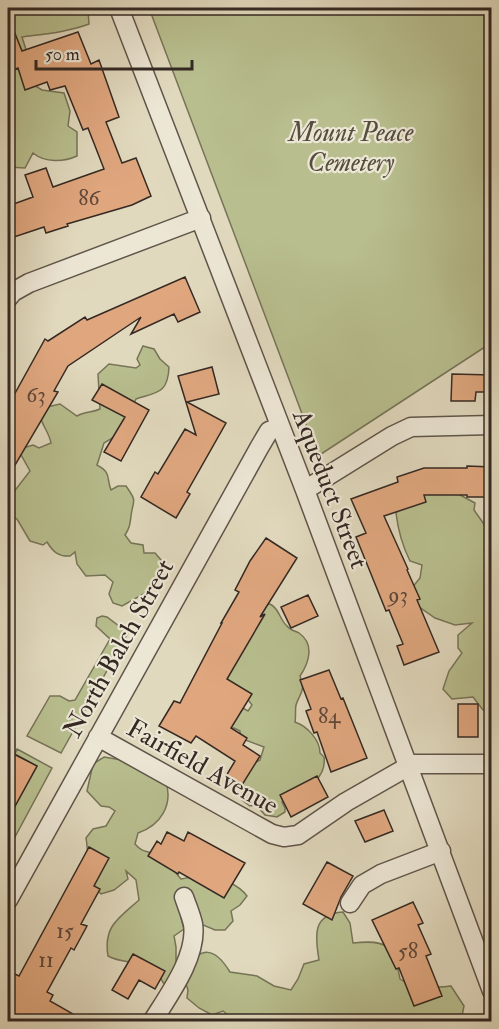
<svg xmlns="http://www.w3.org/2000/svg" width="499" height="1029" viewBox="0 0 499 1029" font-family="'IM FELL Double Pica',serif">
<style>
.green{fill:#b8be8e;stroke:#767458;stroke-width:1.5}
.building{fill:#e0a77f;stroke:#342923;stroke-width:1.5}
.lines{fill:none;stroke-linecap:round;stroke-linejoin:round}
.street-casing{stroke:#5f554a;stroke-width:21}
.street{stroke:#ece6d5;stroke-width:18}
.labels{text-anchor:middle;stroke-width:4.5;stroke-linejoin:round;paint-order:stroke}
.number-label{font-size:22px;fill:#5f483a}
.park-label{font-size:26px;font-style:italic;fill:#554e3e;stroke:#ece6d5}
.street-label{font-size:26px;fill:#342923;stroke:#ece6d5}
</style>
<rect width="100%" height="100%" fill="#e1d9be"/>
<filter id="stains"><feTurbulence type="fractalNoise" baseFrequency=".00333" numOctaves="4"/><feColorMatrix values="0 0 0 0 .2 0 0 0 0 .09 0 0 0 0 .02 0 0 0 .5 -.17"/></filter>
<radialGradient id="worn" r=".72"><stop offset=".6" stop-color="#630" stop-opacity="0"/><stop offset="1" stop-color="#630" stop-opacity=".3"/></radialGradient>
<path class="green" d="M 8,8 L 93,8 L 88,10 L 89,24 C 68,32 44,34 22,37 L 28,56 L 29,82 L 42,90 L 64,93 L 70,111 L 68,126 L 77,132 L 77,156 C 64,162 45,163 33,153 L 25,168 L 8,167 Z
M 149,8 L 491,8 L 491,343 L 318,456 Z
M 143,346 L 154,349 L 160,359 L 169,367 C 168,393 158,392 136,399 L 119,434 L 104,443 L 97,465 C 112,473 106,478 111,490 L 118,486 L 126,486 C 138,503 133,499 131,516 C 130,524 130,527 125,535 L 131,543 L 143,545 L 144,553 L 155,553 L 161,560 L 164,569 L 149,591 L 122,606 L 113,603 L 109,594 L 113,582 L 105,575 L 86,576 L 77,564 L 75,552 L 70,556 C 59,557 53,552 47,542 L 43,545 L 30,541 L 17,519 L 9,514 L 8,516 L 8,494 L 13,493 L 30,471 L 20,453 L 23,448 L 33,445 L 39,448 L 51,443 C 49,432 42,426 40,415 L 47,407 L 60,404 L 77,416 C 85,411 92,413 100,409 L 98,374 L 109,364 L 136,368 L 140,365 L 137,359 Z
M 447,488 L 475,503 L 474,510 L 486,527 L 491,522 L 491,709 L 483,710 L 473,697 L 452,699 L 443,689 L 449,671 L 462,653 L 458,648 L 458,635 L 472,623 L 455,625 L 435,618 L 415,604 L 411,589 L 420,578 L 422,565 L 410,561 C 402,545 398,530 396,513 L 412,494 Z
M 270,604 C 280,609 279,619 287,626 C 290,630 295,631 299,633 C 315,644 309,663 300,676 C 306,692 300,692 296,705 C 295,710 296,717 295,722 C 307,726 320,740 320,753 L 324,757 C 327,782 303,788 284,797 L 282,802 L 285,808 L 285,812 L 277,817 L 265,815 L 256,805 L 250,806 L 242,800 C 242,784 244,766 260,760 L 264,747 L 240,738 L 240,731 L 234,728 L 225,728 L 241,707 L 248,711 L 252,705 L 246,697 L 225,684 L 258,605 Z
M 102,616 L 107,617 L 128,633 L 61,753 L 27,736 L 50,696 L 60,696 L 69,701 L 75,700 L 110,639 L 96,626 L 97,618 Z
M 17,749 L 52,768 L 8,850 L 8,819 L 37,766 L 15,754 Z
M 104,757 L 122,760 L 166,782 C 173,805 161,825 138,833 L 135,844 C 144,854 145,849 156,855 C 167,860 173,870 181,879 C 188,878 197,875 205,875 C 219,876 239,885 247,896 L 240,905 L 231,911 L 233,921 L 225,930 L 215,930 L 203,925 L 198,916 L 181,909 L 181,918 L 184,929 L 174,936 L 176,947 L 176,972 L 165,985 C 161,981 159,973 154,970 C 141,960 122,964 108,956 C 103,926 119,918 139,900 L 136,880 L 126,871 L 128,879 L 114,890 L 101,894 C 87,881 89,856 86,838 L 93,829 L 106,826 L 115,811 L 109,807 L 101,806 L 87,791 L 93,764 Z
M 343,912 L 350,923 L 353,943 C 388,939 394,946 400,979 C 416,990 433,988 451,986 L 464,1006 L 461,1021 L 235,1021 L 223,1011 L 212,1015 L 199,1008 L 187,998 L 188,990 L 181,968 C 203,947 214,946 230,972 L 257,976 L 274,986 L 291,990 L 298,979 L 304,964 L 319,960 C 315,936 312,914 343,912 Z"/>
<path class="building" d="M 8,16 L 22,51 L 78,32 L 91,64 L 99,60 L 119,117 L 106,122 L 122,163 L 136,158 L 151,196 L 132,205 L 67,224 L 68,226 L 46,233 L 44,227 L 8,239 L 8,206 L 33,197 L 25,175 L 46,168 L 53,187 L 104,169 L 88,128 L 83,130 L 65,86 L 50,90 L 47,82 L 25,90 L 18,68 L 8,72 Z
M 185,277 L 200,312 L 178,322 L 174,314 L 131,334 L 141,317 L 68,366 L 54,391 L 58,392 L 8,477 L 8,406 L 45,339 L 48,341 L 85,317 L 87,320 Z
M 212,367 L 219,394 L 187,402 L 226,423 L 187,492 L 190,494 L 176,518 L 141,497 L 155,472 L 158,474 L 185,429 L 196,435 L 178,376 Z
M 452,374 L 492,375 L 492,392 L 476,392 L 475,401 L 451,401 Z
M 102,384 L 149,410 L 121,461 L 104,452 L 125,417 L 92,400 Z
M 467,466 L 492,467 L 492,497 L 467,497 L 467,495 L 424,495 L 426,502 L 384,516 L 408,569 L 407,570 L 420,599 L 417,600 L 439,652 L 404,665 L 397,646 L 403,644 L 389,610 L 386,611 L 356,537 L 366,533 L 351,499 L 398,482 L 397,477 L 424,468 L 467,468 Z
M 266,538 L 297,558 L 260,617 L 265,614 L 227,679 L 252,694 L 231,728 L 247,738 L 243,745 L 260,756 L 242,785 L 226,776 L 235,761 L 196,736 L 191,743 L 159,726 L 174,701 L 180,703 L 222,623 L 221,623 L 239,592 L 235,590 L 250,561 Z
M 308,595 L 318,616 L 291,628 L 281,607 Z
M 329,670 L 341,699 L 343,698 L 367,758 L 331,772 L 317,732 L 314,733 L 306,711 L 311,709 L 300,680 Z
M 458,704 L 478,704 L 478,737 L 458,737 Z
M 8,751 L 37,766 L 8,819 Z
M 317,776 L 328,797 L 291,817 L 280,795 Z
M 384,810 L 393,831 L 365,842 L 355,821 Z
M 167,832 L 184,841 L 188,832 L 245,863 L 224,898 L 179,872 L 178,874 L 148,856 L 157,841 L 161,844 Z
M 89,847 L 109,858 L 94,886 L 100,889 L 81,924 L 87,926 L 74,950 L 71,948 L 47,992 L 53,995 L 50,1001 L 87,1022 L 8,1022 L 8,987 L 15,974 L 19,976 Z
M 327,862 L 353,876 L 341,897 L 332,920 L 303,904 Z
M 413,902 L 423,923 L 418,925 L 431,954 L 426,956 L 442,996 L 414,1006 L 399,968 L 396,969 L 372,920 Z
M 133,954 L 165,971 L 155,989 L 139,980 L 128,999 L 112,990 Z"/>
<g class="lines">
<defs>
<path id="street" d="M 119,8 L 305,490 L 492,991
M 8,298 L 13,292 L 29,283 L 201,218
M 305,490 L 392,436 L 411,427 L 492,425
M 98,737 L 272,834 L 284,837 L 298,835 L 346,802 L 409,766
M 408,764 L 492,764
M 8,900 L 259,448 L 269,431 L 279,427
M 350,903 L 362,885 L 381,874 L 441,851
M 152,1022 C 168,996 198,956 193,924 C 191,915 187,906 184,897"/>
</defs>
<use href="#street" class="street-casing"/>
<use href="#street" class="street"/>
</g>
<g class="labels">
<g class="number-label">
<text x="89" y="205">86</text>
<text x="36" y="402">63</text>
<text x="398" y="602">93</text>
<text x="329" y="723">84</text>
<text x="65" y="938">15</text>
<text x="408" y="958">58</text>
<text x="46" y="967">11</text>
</g>
<g class="park-label">
<text x="351" y="141">Mount Peace<tspan x="351" dy="30">Cemetery</tspan></text>
</g>
<g class="street-label">
<text transform="translate(331 489) rotate(69)" y="9">Aqueduct Street</text>
<text transform="translate(118 648) rotate(-61)" y="9">North Balch Street</text>
<text transform="translate(203 766) rotate(29)" y="9">Fairfield Avenue</text>
</g>
</g>
<rect width="499" height="1029" fill="none" stroke="#e1d9be" stroke-width="30"/>
<rect x="9" y="9" width="481" height="1011" fill="none" stroke="#342923" stroke-width="3"/>
<rect x="15" y="15" width="469" height="999" fill="none" stroke="#342923" stroke-width="1.5"/>
<path d="M36 60v9h156v-9" fill="none" stroke="#342923" stroke-width="3"/>
<text x="45" y="60" font-size="18" fill="#342923" stroke="#ece6d5" stroke-width="4.5" paint-order="stroke">50 m</text>
<rect width="100%" height="100%" filter="url(#stains)"/>
<rect width="100%" height="100%" fill="url(#worn)"/>
</svg>
